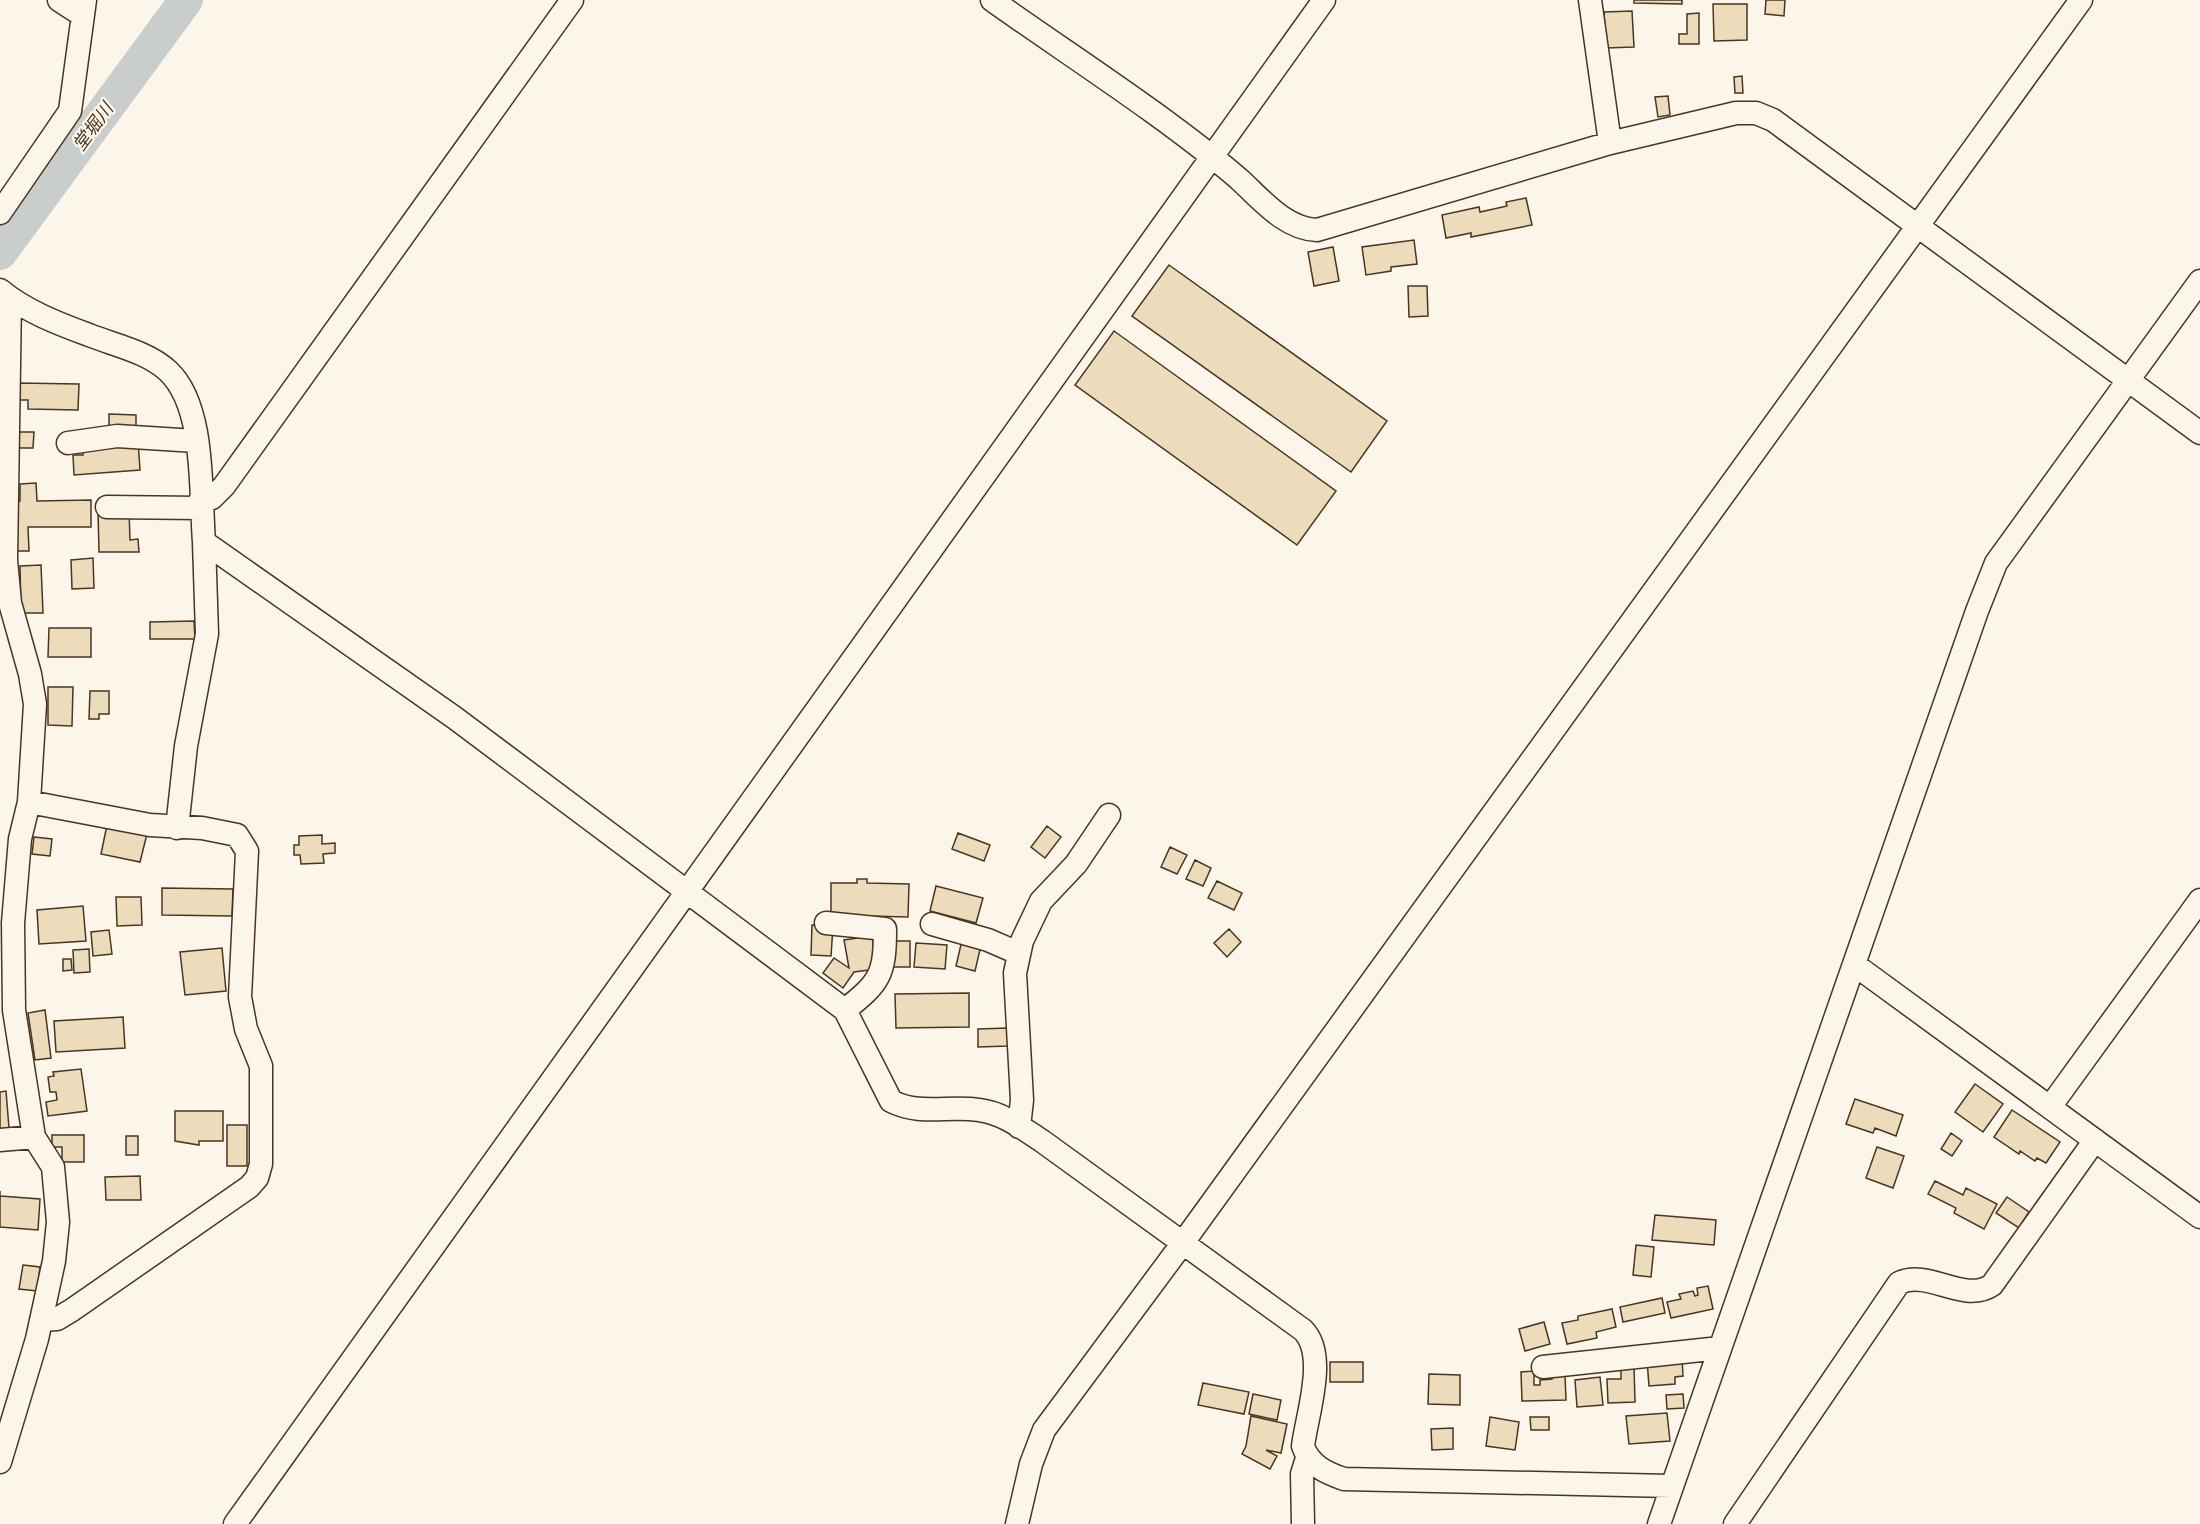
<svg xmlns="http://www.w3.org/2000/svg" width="2200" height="1524" viewBox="0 0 2200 1524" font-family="'Source Sans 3','Noto Sans JP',sans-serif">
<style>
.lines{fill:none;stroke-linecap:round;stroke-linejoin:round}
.river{stroke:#c9cecd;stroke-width:34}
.building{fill:#ecdcbc;stroke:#4a3520;stroke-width:1.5}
.minor-casing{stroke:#4a3520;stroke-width:25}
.minor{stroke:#fbf6e9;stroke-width:22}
.labels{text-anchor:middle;stroke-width:4.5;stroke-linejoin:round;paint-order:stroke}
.water-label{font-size:18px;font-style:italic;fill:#4a3520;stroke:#fbf6e9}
</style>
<rect width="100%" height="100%" fill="#fbf6e9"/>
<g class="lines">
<path class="river" d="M 0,253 L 186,0"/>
</g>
<path class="building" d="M 1634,0 L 1682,0 L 1682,4 L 1634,3 Z
M 1766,0 L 1785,0 L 1784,16 L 1765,14 Z
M 1713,4 L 1747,4 L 1747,40 L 1714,41 Z
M 1632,11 L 1634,47 L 1606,48 L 1604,12 Z
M 1699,13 L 1699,44 L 1679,44 L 1679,34 L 1687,34 L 1687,14 Z
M 1742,76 L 1743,93 L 1735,93 L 1734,77 Z
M 1668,96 L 1670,115 L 1658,117 L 1655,97 Z
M 1526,198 L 1532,225 L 1471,237 L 1471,233 L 1446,238 L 1442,215 L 1479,207 L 1480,212 L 1507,206 L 1506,202 Z
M 1414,240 L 1417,264 L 1391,267 L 1391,271 L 1366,275 L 1362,247 Z
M 1333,247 L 1339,281 L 1314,286 L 1308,252 Z
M 1169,265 L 1387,421 L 1351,472 L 1132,316 Z
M 1408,286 L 1427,286 L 1428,316 L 1409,317 Z
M 1114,331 L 1336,491 L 1297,545 L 1075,385 Z
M 18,383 L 79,384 L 78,410 L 28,409 L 28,400 L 18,400 Z
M 109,414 L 136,415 L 136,426 L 109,426 Z
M 18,432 L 34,432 L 33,448 L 18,448 Z
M 138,440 L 140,470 L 74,475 L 73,455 L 83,455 L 82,445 Z
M 36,483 L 37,501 L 91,500 L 91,527 L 28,527 L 29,551 L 17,551 L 16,501 L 20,501 L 20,484 Z
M 129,510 L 130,540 L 138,539 L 139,552 L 99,552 L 98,511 Z
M 93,558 L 94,588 L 72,589 L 71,560 Z
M 41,565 L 43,613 L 21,613 L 20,566 Z
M 194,621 L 195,639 L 150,639 L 150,622 Z
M 49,628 L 91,628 L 91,657 L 48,657 Z
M 48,687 L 73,687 L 72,726 L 48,725 Z
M 90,691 L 109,691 L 109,714 L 99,714 L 99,719 L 89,719 Z
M 107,825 L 147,834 L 140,862 L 101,854 Z
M 1047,826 L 1061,837 L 1045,858 L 1031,847 Z
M 958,833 L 990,845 L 984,861 L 952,849 Z
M 322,835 L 322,844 L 335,843 L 335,853 L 323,854 L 324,863 L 301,864 L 300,855 L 294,855 L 294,845 L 299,845 L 299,836 Z
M 34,837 L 52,839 L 50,856 L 32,854 Z
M 1170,847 L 1187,855 L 1177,874 L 1161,867 Z
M 1195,860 L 1211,868 L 1203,886 L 1186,879 Z
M 857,879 L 867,879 L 867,883 L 909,884 L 908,917 L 831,915 L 831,883 L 857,883 Z
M 1217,881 L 1242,893 L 1234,910 L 1208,898 Z
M 936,886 L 983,898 L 976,923 L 930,911 Z
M 162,888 L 233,889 L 232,916 L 162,915 Z
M 116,897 L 141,897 L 142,925 L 117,926 Z
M 83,906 L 86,941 L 39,944 L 37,910 Z
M 812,925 L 833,927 L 831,956 L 811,955 Z
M 1229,929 L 1241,942 L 1227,957 L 1214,943 Z
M 109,930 L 112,954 L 93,956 L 91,932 Z
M 872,936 L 877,969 L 854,972 L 843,988 L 823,973 L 834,958 L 849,968 L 844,940 Z
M 963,936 L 982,941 L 975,971 L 956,966 Z
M 892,941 L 910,941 L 910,967 L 892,967 Z
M 916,943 L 947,945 L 945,969 L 914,967 Z
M 222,948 L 226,991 L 185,995 L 180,952 Z
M 89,949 L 90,972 L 74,973 L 73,950 Z
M 63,959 L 71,959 L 72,970 L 63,971 Z
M 969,993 L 969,1027 L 896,1028 L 895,994 Z
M 45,1010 L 51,1058 L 35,1060 L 28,1013 Z
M 123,1017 L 125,1048 L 56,1052 L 54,1021 Z
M 1008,1028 L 1008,1046 L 978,1047 L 978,1029 Z
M 81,1069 L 87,1111 L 48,1116 L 46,1102 L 57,1100 L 56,1092 L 50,1092 L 48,1077 L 54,1076 L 53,1072 Z
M 1975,1084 L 2003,1104 L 1983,1132 L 1955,1112 Z
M 6,1091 L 9,1128 L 0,1129 L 0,1092 Z
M 1855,1099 L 1903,1115 L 1896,1136 L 1875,1128 L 1873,1133 L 1846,1124 Z
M 2012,1110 L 2060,1142 L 2046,1163 L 2037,1158 L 2035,1161 L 2020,1151 L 2019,1154 L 1994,1137 Z
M 175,1111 L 223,1111 L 223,1141 L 199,1141 L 199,1145 L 175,1141 Z
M 227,1125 L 247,1125 L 247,1166 L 227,1166 Z
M 1951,1133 L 1962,1141 L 1952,1156 L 1941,1149 Z
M 52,1135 L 84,1135 L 84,1162 L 62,1162 L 62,1147 L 52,1147 Z
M 126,1136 L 138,1136 L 138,1155 L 126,1155 Z
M 1877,1147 L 1904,1156 L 1893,1188 L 1866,1178 Z
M 140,1176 L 141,1200 L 106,1200 L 105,1177 Z
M 1935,1181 L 1963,1195 L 1966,1188 L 1997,1204 L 1984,1229 L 1954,1213 L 1956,1208 L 1928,1194 Z
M 0,1191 L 0,1196 L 40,1199 L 38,1230 L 0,1227 Z
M 2007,1197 L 2029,1212 L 2019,1228 L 1996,1213 Z
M 1655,1215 L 1716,1220 L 1714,1245 L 1652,1240 Z
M 1636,1245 L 1654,1247 L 1651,1277 L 1633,1275 Z
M 23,1265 L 40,1267 L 37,1291 L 19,1289 Z
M 1708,1286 L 1713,1309 L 1671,1318 L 1667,1302 L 1681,1299 L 1679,1294 L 1693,1291 L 1695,1296 L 1698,1295 L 1697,1288 Z
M 1662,1298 L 1665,1313 L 1623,1322 L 1620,1307 Z
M 1612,1309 L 1616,1327 L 1596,1332 L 1597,1338 L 1567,1344 L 1562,1323 L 1578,1320 L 1578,1316 Z
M 1544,1322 L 1550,1344 L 1525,1351 L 1519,1329 Z
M 1682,1358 L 1683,1376 L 1675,1377 L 1675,1384 L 1649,1386 L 1647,1360 Z
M 1330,1362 L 1363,1362 L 1363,1382 L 1330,1382 Z
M 1634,1367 L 1635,1402 L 1608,1403 L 1607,1379 L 1621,1379 L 1621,1368 Z
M 1534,1371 L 1534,1385 L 1540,1385 L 1540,1380 L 1552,1379 L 1552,1375 L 1565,1375 L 1566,1400 L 1522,1401 L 1521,1372 Z
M 1429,1374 L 1460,1375 L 1460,1405 L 1428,1404 Z
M 1600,1377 L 1603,1405 L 1577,1407 L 1575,1380 Z
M 1203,1383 L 1249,1392 L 1244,1414 L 1198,1405 Z
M 1253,1394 L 1281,1400 L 1277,1420 L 1249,1414 Z
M 1683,1394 L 1684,1408 L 1667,1409 L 1666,1395 Z
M 1667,1413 L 1670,1441 L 1629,1444 L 1626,1416 Z
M 1251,1416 L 1287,1424 L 1281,1453 L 1266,1450 L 1277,1456 L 1270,1469 L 1242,1454 L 1246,1446 Z
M 1490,1417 L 1519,1422 L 1515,1450 L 1486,1446 Z
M 1530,1417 L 1549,1417 L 1549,1430 L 1531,1430 Z
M 1453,1428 L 1453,1449 L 1432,1450 L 1431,1429 Z"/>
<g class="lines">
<defs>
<path id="minor" d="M 59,0 L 82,15
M 992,0 C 1072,57 1164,115 1239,179 C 1261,199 1285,229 1317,230 L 1610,143 L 1736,113 L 1756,113 L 1773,120 L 2200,433
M 1590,0 L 1610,143
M 0,213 L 70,111 L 85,0
M 0,290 C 25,311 59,324 89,335 C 114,345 148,352 168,371 C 206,406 200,493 204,542 L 455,718 L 845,1010 L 891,1101 C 920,1116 949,1105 979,1110 C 1003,1113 1022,1128 1042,1141 L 1303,1330 C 1328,1355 1307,1414 1303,1446 C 1309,1465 1326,1473 1344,1479 L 1671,1486
M 68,443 L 117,436 L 196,441
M 200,501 L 212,498 L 224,486 L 572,0
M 107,507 L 201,508
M 29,802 L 150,825 L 202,828 L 237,835 L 247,851 L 240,997 L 246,1029 L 261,1066 L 261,1164 L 257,1178 L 249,1187 L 72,1310 L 57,1319 L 41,1320
M 177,828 L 186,746 L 207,634 L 204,542
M 826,923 L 885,929 C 885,975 880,982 845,1010
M 932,924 L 988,940 L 1018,953
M 1855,965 L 2200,1217
M 2050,1107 L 2200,900
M 1019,1127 L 1022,1100 L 1015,973 L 1022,941 L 1041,901 L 1076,864 L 1109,815
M 0,1140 L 34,1137
M 1543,1367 L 1720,1348
M 0,1462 L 37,1339 L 54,1261 L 58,1222 L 53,1167 L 34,1137 L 14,1010 L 13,923 L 20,839 L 29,802 L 35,704 L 30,674 L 10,603 L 6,560 L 10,299
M 235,1524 L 1324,0
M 1017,1524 L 1031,1464 L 1044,1430 L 1182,1244 L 2081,0
M 1303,1524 L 1302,1474 L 1307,1458
M 1659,1524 L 1977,611 L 1996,563 L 2200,281
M 1735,1524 L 1899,1283 C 1929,1269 1964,1304 1992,1285 L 2095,1140"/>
</defs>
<use href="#minor" class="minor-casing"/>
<use href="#minor" class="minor"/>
</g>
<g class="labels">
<g class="water-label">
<text transform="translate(93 127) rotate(-54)" y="6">堂堀川</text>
</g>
</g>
</svg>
